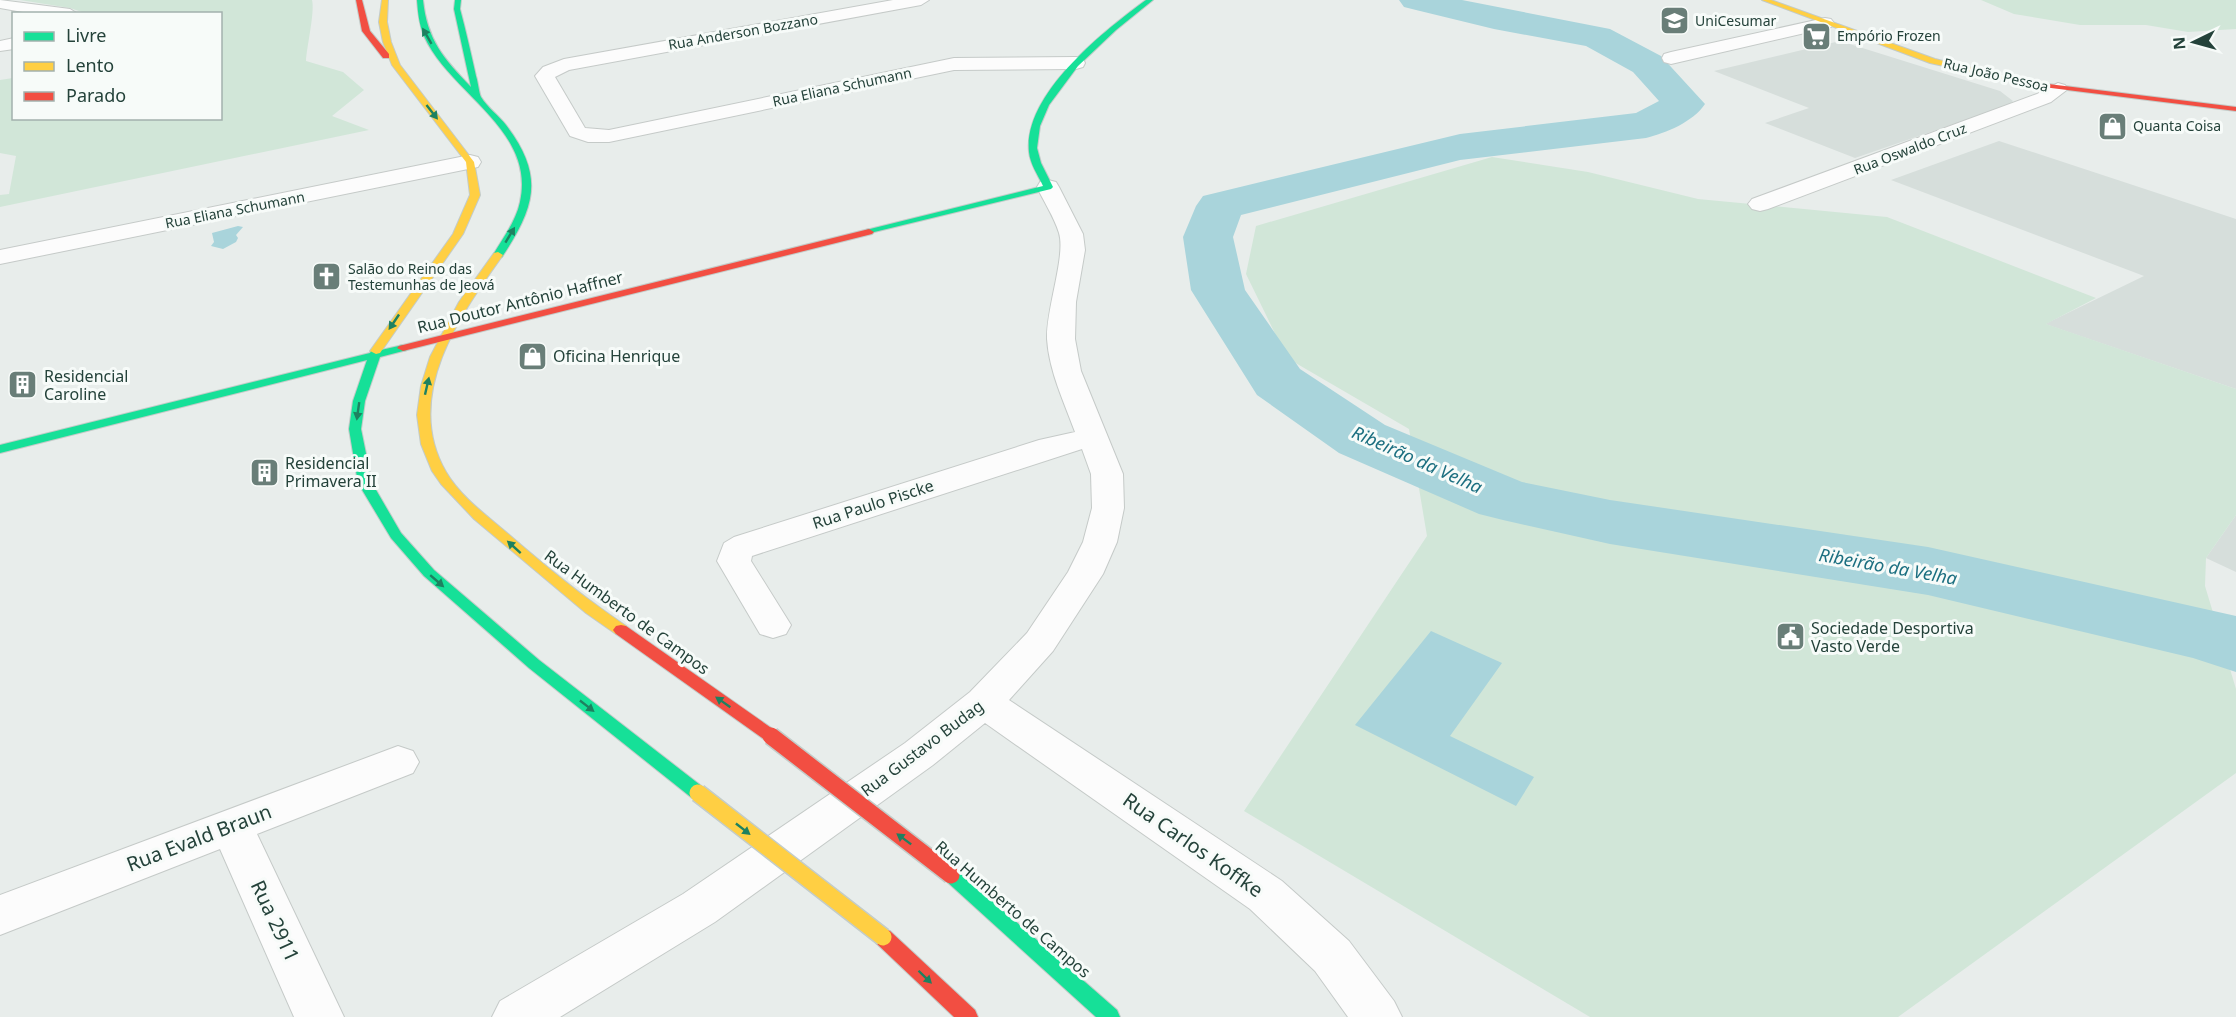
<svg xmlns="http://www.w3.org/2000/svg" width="2236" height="1017" viewBox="0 0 2236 1017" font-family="'Noto Sans',sans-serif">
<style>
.built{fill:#d6dedb}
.green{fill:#d1e6d8}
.water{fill:#a9d4db}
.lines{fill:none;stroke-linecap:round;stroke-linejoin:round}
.river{fill:#a9d4db;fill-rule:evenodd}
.street-casing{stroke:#c5cac8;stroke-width:2}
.fast-casing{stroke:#c3cbc8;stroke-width:2}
.slow-casing{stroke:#c3cbc8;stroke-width:2}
.jam-casing{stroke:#c3cbc8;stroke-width:2}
.street{fill:#fcfcfc;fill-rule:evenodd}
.fast{fill:#16e098;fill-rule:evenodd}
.slow{fill:#ffcf43;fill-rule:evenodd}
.jam{fill:#f24e42;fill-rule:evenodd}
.slow-bridge-casing{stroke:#c3ccc9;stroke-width:20;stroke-linecap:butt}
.jam-bridge-casing{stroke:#c3ccc9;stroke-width:20;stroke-linecap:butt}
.slow-bridge{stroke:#ffcf43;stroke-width:17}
.jam-bridge{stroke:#f24e42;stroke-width:17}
.oneway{fill:#1e8160}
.labels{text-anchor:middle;stroke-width:6;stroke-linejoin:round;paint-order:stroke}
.far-poi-label{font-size:14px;fill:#24423a;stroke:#f7fbf9;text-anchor:start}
.far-street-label{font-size:14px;fill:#24423a;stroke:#f7fbf9}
.street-label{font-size:16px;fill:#24423a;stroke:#f7fbf9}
.poi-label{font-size:16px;fill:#24423a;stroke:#f7fbf9;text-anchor:start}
.water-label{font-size:18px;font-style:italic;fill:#1c6f80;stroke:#f7fbf9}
.near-street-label{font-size:20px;fill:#24423a;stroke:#f7fbf9}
</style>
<rect width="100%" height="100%" fill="#e8edeb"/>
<path class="built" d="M 1840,41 L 2000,91 L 2013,101 L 2009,105 L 1855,158 L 1765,123 L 1809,108 L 1714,71 Z
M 1999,141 L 2236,219 L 2236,389 L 2045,324 L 2144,276 L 1891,180 Z
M 2236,515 L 2236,572 L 2206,558 Z"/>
<path class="green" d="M 20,0 L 312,0 C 315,12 307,45 306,61 L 343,72 L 364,90 L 332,116 L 369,130 L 0,207 L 0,195 L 9,194 L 16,156 L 0,153 L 0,80 L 13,78 L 14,118 L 220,118 L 220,14 L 85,13 L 70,8 Z
M 1981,0 L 2236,0 L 2236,29 L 2188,32 L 2146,25 L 2080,25 L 2014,14 Z
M 1492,157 L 1588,172 L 1698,199 L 1887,217 L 2096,298 L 2046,324 L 2236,389 L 2236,515 L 2206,558 L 2205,586 L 2236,689 L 2236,773 L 1898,1017 L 1590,1017 L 1244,811 L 1427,536 L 1409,429 L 1287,358 L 1246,274 L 1256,226 Z"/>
<path class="water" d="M 238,226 L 243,227 L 236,235 L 238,238 L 236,242 L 223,249 L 211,246 L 214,242 L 212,233 Z
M 1431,631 L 1502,663 L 1450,736 L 1534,777 L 1516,806 L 1355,725 Z"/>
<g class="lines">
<path class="river" d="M 1399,0 L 1462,0 L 1610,29 L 1661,56 L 1705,104 C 1693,122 1666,133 1646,138 L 1460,160 L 1241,215 L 1233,237 L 1245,290 L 1300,369 L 1385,425 L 1522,482 L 1610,500 L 1928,547 L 2236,616 L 2236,672 L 2193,658 L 1928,595 L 1610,544 L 1503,520 L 1479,514 L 1339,453 L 1257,395 L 1191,290 L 1183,237 L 1196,206 L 1203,196 L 1460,134 L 1636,113 L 1659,101 L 1633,72 L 1586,46 L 1494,29 L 1416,10 L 1404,7 Z"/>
<defs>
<path id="street" d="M 0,0 L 70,9 L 78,14 L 34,14 L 0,8 Z
M 893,0 L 929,0 L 921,5 L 569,70 L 555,77 L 585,128 L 609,130 L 954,58 L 1076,57 L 1083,59 L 1085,63 L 1083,67 L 1076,69 L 954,70 L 609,142 L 588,142 L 570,136 L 535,76 L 543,67 L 564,59 Z
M 1825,18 L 1831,19 L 1834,23 L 1831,27 L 1671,64 L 1664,62 L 1662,58 L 1664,54 L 1671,52 Z
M 14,38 L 14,49 L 0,51 L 0,41 Z
M 2058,83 L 2065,85 L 2068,89 L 2051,102 L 1768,209 L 1760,211 L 1752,209 L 1748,204 L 1752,199 L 2037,94 Z
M 470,155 L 478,157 L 481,162 L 478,167 L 0,264 L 0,250 Z
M 1048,180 L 1056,182 L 1059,187 L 1083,234 L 1085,250 L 1076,302 L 1075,339 L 1081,371 L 1123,474 L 1124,508 L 1117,542 L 1103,574 L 1053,651 L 1009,700 L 1282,881 L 1349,941 L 1394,1001 L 1402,1017 L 1348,1017 L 1315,971 L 1250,909 L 985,723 L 933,765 L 715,922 L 560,1017 L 492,1017 L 500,1001 L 683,894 L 905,743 L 970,692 L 1027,633 L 1068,572 L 1083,542 L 1092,508 L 1091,474 L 1082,449 L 752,556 L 751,561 L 791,625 L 786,634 L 773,638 L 760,634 L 717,561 L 724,543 L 734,537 L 1039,440 L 1075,432 C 1064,402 1049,371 1047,339 C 1046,309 1066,256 1059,233 C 1054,217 1044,202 1037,187 L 1040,182 Z
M 398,746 L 413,751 L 419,762 L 413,773 L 257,834 L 344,1017 L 294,1017 L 220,849 L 0,935 L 0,895 Z"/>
<path id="fast" d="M 417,0 L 423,0 C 427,40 444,59 471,87 L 454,9 L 455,0 L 461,0 L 460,9 C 466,31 471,54 476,76 C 478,82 479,93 481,97 C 487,107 499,116 506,125 C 545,176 535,207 502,257 L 498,258 L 493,255 C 503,238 516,221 520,202 C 536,129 450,94 424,36 C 419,24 418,13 417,0 Z
M 1146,0 L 1153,0 L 1116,30 L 1078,66 L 1049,105 L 1040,126 L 1037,148 L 1041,163 L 1053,187 L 1051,189 L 866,234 L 866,230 L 1043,186 C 1038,175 1030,164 1029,152 C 1023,94 1105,30 1146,0 Z
M 403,345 L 407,346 L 407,350 L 380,357 L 365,401 L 361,429 L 372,483 L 401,533 L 434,570 L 539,660 L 704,788 L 707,793 L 704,798 L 698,800 L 692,798 L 529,668 L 424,576 L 391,538 L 358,483 L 349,429 L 353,401 L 367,360 L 0,453 L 0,445 L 370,353 L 372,349 L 381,350 Z
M 951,867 L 957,870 L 1117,1010 L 1120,1017 L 1096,1017 L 945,880 L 942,875 L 945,870 Z"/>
<path id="slow" d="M 382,0 L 388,0 L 387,22 L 391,42 L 400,65 L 474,162 L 480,195 L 463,234 L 380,353 L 376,354 L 370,351 L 453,234 L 470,195 L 466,162 L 392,65 L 383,42 L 379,22 Z
M 1762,0 L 1771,0 L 1935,59 L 2039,84 L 2035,86 L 1930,63 Z
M 498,252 L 503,255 C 460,315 402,396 446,472 C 460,496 486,515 507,533 C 545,566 584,598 626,626 L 629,630 L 626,634 L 616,634 L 586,613 L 474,519 L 441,484 L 432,471 L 421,444 L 417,415 L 421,386 L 430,357 L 459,302 L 494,253 Z"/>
<path id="jam" d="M 356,0 L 362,0 L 370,31 L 389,54 L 389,58 L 383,58 L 362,31 Z
M 2032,82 L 2236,107 L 2236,111 L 2035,86 L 2032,86 Z
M 869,229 L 874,232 L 872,234 L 403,351 L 397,348 L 399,346 Z
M 621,625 L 626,626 L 777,732 L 779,736 L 777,740 L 771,742 L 765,740 L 616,634 L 613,630 L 616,626 Z
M 883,929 L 890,931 L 975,1010 L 978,1017 L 954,1017 L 876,943 L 873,937 L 876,931 Z"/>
</defs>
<use href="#street" class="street-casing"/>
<use href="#fast" class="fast-casing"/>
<use href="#slow" class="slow-casing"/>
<use href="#jam" class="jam-casing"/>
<use href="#street" class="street"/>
<use href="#fast" class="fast"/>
<use href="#slow" class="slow"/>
<use href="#jam" class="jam"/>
<defs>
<path id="slow-bridge" d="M 698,793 L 883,937"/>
<path id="jam-bridge" d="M 771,736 L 951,875"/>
</defs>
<use href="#slow-bridge" class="slow-bridge-casing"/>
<use href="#jam-bridge" class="jam-bridge-casing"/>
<use href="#slow-bridge" class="slow-bridge"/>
<use href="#jam-bridge" class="jam-bridge"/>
</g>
<defs><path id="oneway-solid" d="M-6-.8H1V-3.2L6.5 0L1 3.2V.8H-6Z" transform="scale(1.5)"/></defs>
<g class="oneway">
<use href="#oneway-solid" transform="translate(427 36) rotate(-120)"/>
<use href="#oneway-solid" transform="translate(432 112) rotate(52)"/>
<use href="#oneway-solid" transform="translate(510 235) rotate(-59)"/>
<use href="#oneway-solid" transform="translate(394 322) rotate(124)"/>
<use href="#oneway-solid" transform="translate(427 386) rotate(-77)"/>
<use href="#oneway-solid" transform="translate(358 411) rotate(98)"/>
<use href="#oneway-solid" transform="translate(514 547) rotate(-138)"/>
<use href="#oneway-solid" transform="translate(437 581) rotate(41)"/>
<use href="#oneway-solid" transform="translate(723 702) rotate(-145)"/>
<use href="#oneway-solid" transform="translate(587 706) rotate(38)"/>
<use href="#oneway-solid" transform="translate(743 829) rotate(38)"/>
<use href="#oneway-solid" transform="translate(904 839) rotate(-143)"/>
<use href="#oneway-solid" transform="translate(925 977) rotate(44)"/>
</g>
<defs>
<symbol id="university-square" viewBox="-11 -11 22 22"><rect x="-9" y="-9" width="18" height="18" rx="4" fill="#697e78" stroke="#f7fbf9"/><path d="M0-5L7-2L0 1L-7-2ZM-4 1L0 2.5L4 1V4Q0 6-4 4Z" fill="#fff"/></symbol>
<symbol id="supermarket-square" viewBox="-11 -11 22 22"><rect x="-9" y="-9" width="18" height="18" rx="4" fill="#697e78" stroke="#f7fbf9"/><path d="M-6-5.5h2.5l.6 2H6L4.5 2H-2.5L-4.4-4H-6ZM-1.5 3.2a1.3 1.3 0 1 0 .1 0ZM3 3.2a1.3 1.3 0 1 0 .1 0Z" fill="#fff"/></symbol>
<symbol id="shop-square" viewBox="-11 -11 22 22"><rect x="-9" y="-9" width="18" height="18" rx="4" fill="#697e78" stroke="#f7fbf9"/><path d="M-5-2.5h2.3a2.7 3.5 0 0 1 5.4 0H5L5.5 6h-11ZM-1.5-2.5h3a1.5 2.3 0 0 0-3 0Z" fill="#fff"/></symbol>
<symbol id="church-square" viewBox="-11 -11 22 22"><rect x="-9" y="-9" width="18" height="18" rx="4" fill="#697e78" stroke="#f7fbf9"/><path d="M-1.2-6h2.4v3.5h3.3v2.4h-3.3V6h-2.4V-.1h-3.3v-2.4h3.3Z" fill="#fff"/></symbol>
<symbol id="building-square" viewBox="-11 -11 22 22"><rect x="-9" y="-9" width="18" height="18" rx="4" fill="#697e78" stroke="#f7fbf9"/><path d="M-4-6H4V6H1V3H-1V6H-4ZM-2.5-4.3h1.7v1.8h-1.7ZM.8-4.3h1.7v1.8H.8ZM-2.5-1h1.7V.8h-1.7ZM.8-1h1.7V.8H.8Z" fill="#fff"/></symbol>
<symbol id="civic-square" viewBox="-11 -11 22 22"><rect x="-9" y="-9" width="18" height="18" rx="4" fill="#697e78" stroke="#f7fbf9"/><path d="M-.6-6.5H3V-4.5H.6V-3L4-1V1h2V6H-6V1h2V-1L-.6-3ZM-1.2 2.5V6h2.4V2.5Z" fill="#fff"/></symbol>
</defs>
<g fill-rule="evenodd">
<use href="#university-square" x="1658" y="4" width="33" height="33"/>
<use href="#supermarket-square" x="1800" y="20" width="33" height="33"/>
<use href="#shop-square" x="2096" y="110" width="33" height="33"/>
<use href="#church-square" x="310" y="260" width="33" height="33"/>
<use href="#shop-square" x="516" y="340" width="33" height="33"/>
<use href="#building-square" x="6" y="368" width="33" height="33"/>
<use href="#building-square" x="248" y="456" width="33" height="33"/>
<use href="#civic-square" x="1774" y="620" width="33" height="33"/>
</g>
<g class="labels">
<g class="far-poi-label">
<text x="1695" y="26">UniCesumar</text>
<text x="1837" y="41">Empório Frozen</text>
<text x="2133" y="131">Quanta Coisa</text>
<text x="348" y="274">Salão do Reino das<tspan x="348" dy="16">Testemunhas de Jeová</tspan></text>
</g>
<g class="far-street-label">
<text transform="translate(743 32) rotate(-10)" y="5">Rua Anderson Bozzano</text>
<text transform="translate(1996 75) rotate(13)" y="5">Rua João Pessoa</text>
<text transform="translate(842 87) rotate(-12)" y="5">Rua Eliana Schumann</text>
<text transform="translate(1910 149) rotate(-21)" y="5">Rua Oswaldo Cruz</text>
<text transform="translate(235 210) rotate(-11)" y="5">Rua Eliana Schumann</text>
</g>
<g class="street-label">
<text transform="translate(520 302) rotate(-14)" y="6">Rua Doutor Antônio Haffner</text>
<text transform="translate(873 504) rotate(-18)" y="6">Rua Paulo Piscke</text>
<text transform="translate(627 612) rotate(36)" y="6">Rua Humberto de Campos</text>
<text transform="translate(922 748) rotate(-37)" y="6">Rua Gustavo Budag</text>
<text transform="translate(1013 909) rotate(41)" y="6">Rua Humberto de Campos</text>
</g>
<g class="poi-label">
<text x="553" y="362">Oficina Henrique</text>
<text x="44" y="382">Residencial<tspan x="44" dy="18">Caroline</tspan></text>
<text x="285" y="469">Residencial<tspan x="285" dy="18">Primavera II</tspan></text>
<text x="1811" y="634">Sociedade Desportiva<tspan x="1811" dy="18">Vasto Verde</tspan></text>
</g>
<g class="water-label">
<text transform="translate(1417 460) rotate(24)" y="6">Ribeirão da Velha</text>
<text transform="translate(1888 567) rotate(10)" y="6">Ribeirão da Velha</text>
</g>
<g class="near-street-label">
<text transform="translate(199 838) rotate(-21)" y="7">Rua Evald Braun</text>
<text transform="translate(1193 845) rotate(35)" y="7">Rua Carlos Koffke</text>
<text transform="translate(275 921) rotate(65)" y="7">Rua 2911</text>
</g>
</g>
<rect x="12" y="12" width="210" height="108" fill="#f7fbf9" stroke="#a3b1ad" stroke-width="1.5"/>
<rect x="24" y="32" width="30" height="9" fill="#16e098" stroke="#a3b1ad" stroke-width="1.5"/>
<text x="66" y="42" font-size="18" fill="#24423a">Livre</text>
<rect x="24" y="62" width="30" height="9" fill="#ffcf43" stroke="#a3b1ad" stroke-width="1.5"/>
<text x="66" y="72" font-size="18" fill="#24423a">Lento</text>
<rect x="24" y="92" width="30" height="9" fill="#f24e42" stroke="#a3b1ad" stroke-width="1.5"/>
<text x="66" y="102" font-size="18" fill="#24423a">Parado</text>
<g transform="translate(2194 42) rotate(265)" stroke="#f7fbf9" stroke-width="4.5" paint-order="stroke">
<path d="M0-4.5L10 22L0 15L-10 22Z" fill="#24423a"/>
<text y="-9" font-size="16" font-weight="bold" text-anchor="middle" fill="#24423a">N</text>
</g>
</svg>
